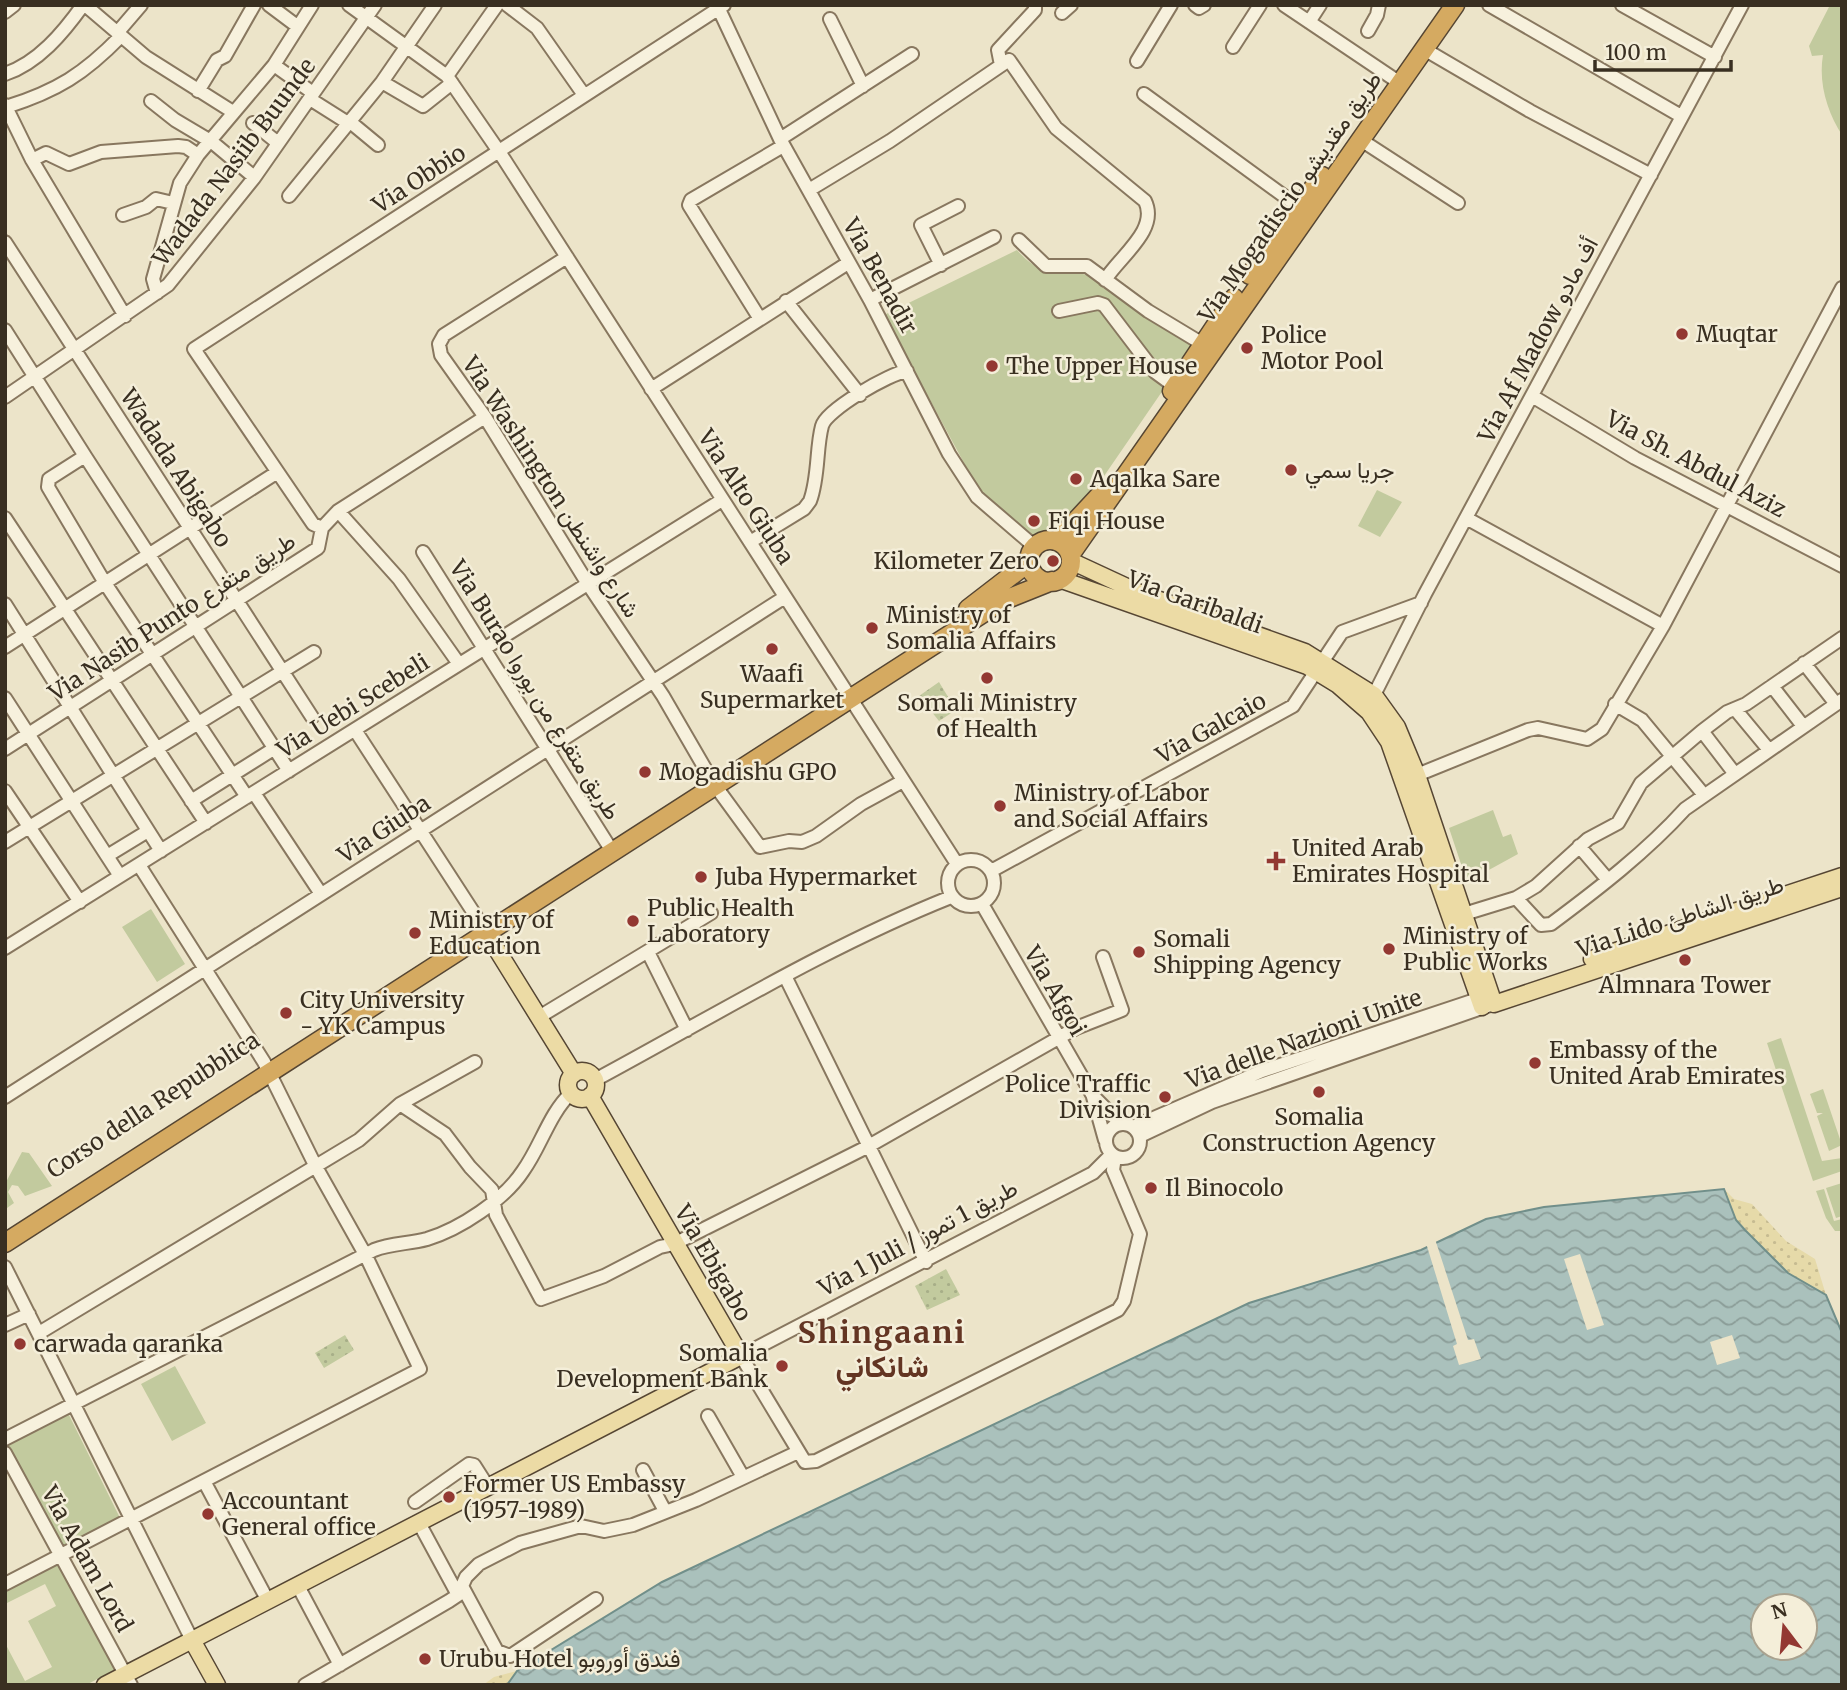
<svg xmlns="http://www.w3.org/2000/svg" width="1847" height="1690" viewBox="0 0 1847 1690" font-family="Merriweather,Vazirmatn,serif">
<style>
.green{fill:#c2ca9e}
.sand{fill:url(#sand-dots)}
.park{fill:url(#park-dots)}
.water{fill:url(#water-waves);stroke:#718f8a;stroke-width:2;fill-rule:evenodd}
.pier{fill:#ece4c9}
.lines{fill:none;stroke-linecap:round;stroke-linejoin:round}
.minor-casing{stroke:#88775f;stroke-width:16}
.major-casing{stroke:#564633;stroke-width:19}
.highway-casing{stroke:#564633;stroke-width:21}
.minor{stroke:#f7f1dd;stroke-width:12}
.major{stroke:#ecdba5;stroke-width:16}
.highway{stroke:#d5aa61;stroke-width:18}
.poi-dot{fill:#933832;stroke:#f4eed9;stroke-width:2.5}
.labels{text-anchor:middle;stroke-width:5;stroke-linejoin:round;paint-order:stroke}
.street-label{font-size:23px;fill:#392f21;stroke:#f4eed9}
.poi-label{font-size:23px;fill:#392f21;stroke:#f4eed9;text-anchor:start}
.district-label{font-size:30px;font-weight:bold;letter-spacing:2px;fill:#633523;stroke:#f4eed9}
</style>
<defs>
<pattern id="sand-dots" width="8" height="8" patternUnits="userSpaceOnUse" patternTransform="scale(1.75)"><rect width="8" height="8" fill="#e6daa9"/><path d="M2 2h.1M6 6h.1" fill="none" stroke="#c6bb91" stroke-width="1.8" stroke-linecap="round"/></pattern>
<pattern id="park-dots" width="8" height="8" patternUnits="userSpaceOnUse" patternTransform="scale(1.75)"><rect width="8" height="8" fill="#c2ca9e"/><path d="M2 2h.1M6 6h.1" fill="none" stroke="#a7ae88" stroke-width="1.8" stroke-linecap="round"/></pattern>
<pattern id="water-waves" width="16" height="10" patternUnits="userSpaceOnUse" patternTransform="scale(1.75)"><rect width="16" height="10" fill="#aac1bc"/><path d="M0 5q4-4 8 0t8 0" fill="none" stroke="#8b9d98"/></pattern>
</defs>
<rect width="100%" height="100%" fill="#ece4c9"/>
<path class="green" d="M 1830,5 L 1842,5 L 1842,135 C 1828,113 1818,84 1823,55 L 1812,56 L 1809,46 Z
M 1017,250 C 1046,283 1056,264 1090,276 C 1110,284 1125,303 1142,315 C 1157,327 1177,335 1194,345 L 1091,495 L 1051,534 L 1036,539 L 989,502 L 977,487 L 884,315 Z
M 1377,490 L 1402,502 L 1380,537 L 1358,526 Z
M 1493,810 L 1503,837 L 1511,834 L 1518,854 L 1467,882 L 1449,828 Z
M 151,909 L 185,964 L 157,982 L 122,927 Z
M 1781,1038 L 1822,1161 L 1842,1158 L 1842,1171 L 1813,1181 L 1767,1043 Z
M 1823,1089 L 1842,1145 L 1829,1151 L 1817,1116 L 1823,1113 L 1817,1113 L 1810,1094 Z
M 22,1152 L 29,1153 L 52,1186 L 25,1196 L 18,1186 L 12,1185 L 8,1192 L 14,1203 L 7,1208 L 5,1184 Z
M 1842,1183 L 1842,1216 L 1836,1218 L 1826,1188 Z
M 1824,1189 L 1834,1221 L 1842,1219 L 1842,1231 L 1835,1231 L 1826,1218 L 1816,1191 Z
M 175,1366 L 206,1423 L 172,1441 L 141,1384 Z
M 68,1413 L 121,1520 L 64,1552 L 6,1444 Z
M 61,1561 L 118,1668 L 86,1685 L 5,1685 L 5,1643 L 25,1681 L 52,1667 L 28,1621 L 56,1606 L 45,1584 L 5,1604 L 5,1590 Z"/>
<path class="sand" d="M 1724,1189 L 1734,1199 L 1752,1204 L 1786,1241 L 1815,1259 L 1826,1295 L 1788,1273 L 1736,1220 Z
M 517,1671 L 507,1685 L 483,1685 L 494,1677 Z"/>
<path class="park" d="M 939,682 L 956,710 L 939,721 L 919,696 Z
M 946,1269 L 960,1295 L 927,1310 L 915,1286 Z
M 345,1335 L 354,1350 L 324,1368 L 315,1353 Z"/>
<path class="water" d="M 1724,1189 L 1736,1220 L 1745,1230 L 1788,1273 L 1826,1295 L 1842,1333 L 1842,1685 L 507,1685 L 517,1671 L 662,1582 L 1249,1303 L 1421,1250 L 1486,1219 L 1544,1207 ZM 1763,1606 L 1805,1606 L 1805,1648 L 1763,1648 Z"/>
<path class="pier" d="M 1435,1239 L 1468,1340 L 1474,1339 L 1481,1359 L 1459,1365 L 1453,1346 L 1457,1344 L 1426,1243 Z
M 1580,1254 L 1604,1325 L 1587,1330 L 1564,1259 Z
M 1732,1335 L 1740,1358 L 1717,1365 L 1710,1342 Z"/>
<g class="lines">
<defs>
<path id="minor" d="M 85,5 L 146,57 L 233,112
M 269,5 L 297,26
M 349,5 L 447,76 L 500,153 L 957,864
M 507,5 L 537,28 L 584,95
M 717,5 L 780,139 L 870,300 L 949,454 L 977,497 L 1034,546
M 1195,5 L 1199,8 L 1204,5
M 1284,5 L 1400,83
M 1489,5 L 1681,116
M 1622,5 L 1715,57
M 5,12 L 14,5
M 1062,13 L 1071,5
M 830,19 L 863,86
M 1309,22 L 1320,5
M 1368,31 L 1377,15 L 1379,5
M 117,33 L 141,5
M 1233,47 L 1260,5
M 1424,49 L 1530,111 L 1651,175
M 1137,61 L 1171,5
M 274,65 L 313,93
M 1001,65 L 998,50 L 1035,10 L 1035,5
M 5,74 C 38,63 63,33 83,5
M 447,76 L 497,5
M 382,82 L 423,106 L 452,83
M 198,91 L 217,60 L 225,56 L 254,5
M 1144,94 L 1299,207
M 310,99 L 348,123
M 151,101 L 175,120 L 212,142 L 254,177
M 5,105 L 32,160 L 125,316
M 6,107 C 57,91 84,74 121,36
M 349,121 L 378,145
M 253,123 L 278,143
M 780,139 L 912,54
M 1361,140 L 1458,203
M 32,160 L 46,153 L 69,164 L 101,152 L 178,146 L 186,147 L 198,155
M 809,190 L 890,141 L 1009,60 L 1056,128 L 1145,201 C 1159,230 1120,256 1105,280
M 289,196 L 382,82 L 435,5
M 123,215 L 146,207 L 156,199 L 173,203
M 1019,240 L 1046,266 L 1087,266 L 1148,311 L 1201,343
M 5,242 L 312,717
M 567,257 L 444,335 L 439,344 L 441,355 L 485,417 L 588,584 L 663,696 L 714,784 L 760,847 L 789,841 L 802,842 L 816,836 L 861,804 L 903,781
M 941,265 L 921,225 L 958,206
M 157,293 L 153,279 L 180,183 L 198,155 L 274,65 L 312,5
M 870,300 L 994,237
M 786,301 L 860,395
M 1059,311 L 1098,303 L 1104,305 L 1155,372 L 1181,391
M 760,319 L 689,205 L 691,200 L 783,146
M 5,330 L 85,456 L 49,479 L 48,487 L 105,583 L 247,797
M 651,389 L 848,263
M 1532,396 L 1635,458 L 1842,566
M 5,397 L 168,285 L 254,178 L 375,5
M 85,456 L 289,771
M 338,511 L 399,579 L 459,664
M 5,518 L 206,823
M 1466,518 L 1663,626
M 322,528 L 313,524 L 194,349 L 724,5
M 750,542 L 804,509 L 810,501 C 819,477 816,448 822,426 C 826,410 890,373 907,371
M 423,552 L 612,851
M 5,604 L 161,851
M 5,647 L 276,473
M 1804,663 L 1836,704
M 1772,686 L 1803,726
M 1374,695 L 1425,594 L 1742,5
M 5,698 L 107,856
M 1615,704 L 1642,720 L 1704,795
M 1735,709 L 1769,750
M 355,730 L 481,924
M 1702,731 L 1735,774
M 5,749 L 318,548 L 322,528 L 338,511 L 485,417
M 1417,775 L 1528,730 L 1538,728 L 1587,739 L 1602,729 L 1663,626 L 1842,288
M 5,791 L 80,902
M 254,793 L 321,894
M 191,801 L 275,748
M 5,842 L 314,652
M 1579,846 L 1608,880
M948 883a23 23 0 1 1 46 0a23 23 0 1 1-46 0Z
M 991,871 L 1293,706 L 1342,632 L 1421,603
M 120,876 L 107,856 L 148,831
M 1516,898 L 1541,925 L 1551,924 C 1598,889 1646,852 1685,809 L 1842,700
M 982,904 L 1093,1096 L 1120,1123
M 1464,914 L 1516,898 L 1536,886 L 1588,839 L 1618,823 L 1641,783 L 1702,731 L 1727,712 L 1746,704 L 1842,638
M 5,948 L 722,500
M 648,952 L 687,1030
M 786,978 L 926,1262
M 539,1017 L 711,913
M 595,1080 C 712,1017 828,946 951,897
M 5,1097 L 785,597
M 1093,1097 L 1105,1140
M 400,1104 L 445,1134 L 470,1167 L 492,1190 L 496,1215 L 541,1299 L 604,1276 L 660,1247 L 674,1244 L 867,1147 L 1076,1028 L 1122,1010 L 1103,957
M1106 1141a17 17 0 1 1 34 0a17 17 0 1 1-34 0Z
M 1133,1127 L 1262,1071 L 1487,996
M 1140,1136 L 1212,1102 L 1490,1005
M 1112,1154 L 1093,1173 L 741,1356 L 805,1462 L 816,1461 L 1118,1310 L 1124,1301 L 1140,1234 L 1113,1170 L 1115,1157
M 5,1267 L 192,1640
M 5,1325 L 29,1314
M 39,1333 L 359,1140 L 400,1104 L 475,1062
M 708,1416 L 743,1477
M 5,1439 L 374,1250 C 391,1243 409,1244 427,1239 C 460,1229 504,1200 523,1171 C 541,1146 549,1114 571,1093
M 5,1453 L 131,1685
M 643,1470 L 665,1511
M 204,1481 L 268,1601
M 415,1502 L 469,1464 L 474,1465 L 488,1487
M 419,1523 L 458,1595
M 5,1584 L 420,1369 L 366,1256 L 316,1167 L 264,1062 L 139,865
M 298,1586 L 340,1665
M 462,1586 L 497,1651 L 510,1656 L 596,1599
M 305,1685 L 449,1601 L 458,1595 L 466,1577 L 479,1564 L 520,1543 L 581,1526 L 604,1531 L 633,1525 L 696,1500 L 798,1452"/>
<path id="major" d="M 1071,561 L 1140,593 L 1305,652 L 1374,695 L 1397,727 L 1417,775 L 1494,1004 L 1842,888
M 1059,579 L 1307,666 L 1338,685 L 1369,712 L 1389,742 L 1482,1007
M 481,924 L 574,1074
M 1592,959 L 1842,876
M568 1085a14 14 0 1 1 28 0a14 14 0 1 1-28 0Z
M 192,1640 L 217,1685
M 105,1685 L 741,1356 L 590,1096"/>
<path id="highway" d="M 1250,275 L 1322,176
M 1172,391 L 1234,298
M1029 561a21 21 0 1 1 42 0a21 21 0 1 1-42 0Z
M 1057,541 L 1100,495
M 1070,555 L 1455,5
M 968,609 L 1029,562
M 5,1243 L 1002,601 L 1052,581"/>
</defs>
<use href="#minor" class="minor-casing"/>
<use href="#major" class="major-casing"/>
<use href="#highway" class="highway-casing"/>
<use href="#minor" class="minor"/>
<use href="#major" class="major"/>
<use href="#highway" class="highway"/>
</g>
<g class="poi-dot">
<circle cx="1682" cy="334" r="7"/>
<circle cx="1247" cy="348" r="7"/>
<circle cx="992" cy="366" r="7"/>
<circle cx="1291" cy="470" r="7"/>
<circle cx="1076" cy="479" r="7"/>
<circle cx="1034" cy="521" r="7"/>
<circle cx="1053" cy="561" r="7"/>
<circle cx="872" cy="628" r="7"/>
<circle cx="772" cy="649" r="7"/>
<circle cx="987" cy="678" r="7"/>
<circle cx="645" cy="772" r="7"/>
<circle cx="1000" cy="806" r="7"/>
<path d="M1272.5 850.5h7v7h7v7h-7v7h-7v-7h-7v-7h7z"/>
<circle cx="701" cy="877" r="7"/>
<circle cx="633" cy="921" r="7"/>
<circle cx="415" cy="933" r="7"/>
<circle cx="1389" cy="949" r="7"/>
<circle cx="1139" cy="952" r="7"/>
<circle cx="1685" cy="960" r="7"/>
<circle cx="286" cy="1013" r="7"/>
<circle cx="1535" cy="1063" r="7"/>
<circle cx="1319" cy="1092" r="7"/>
<circle cx="1165" cy="1097" r="7"/>
<circle cx="1151" cy="1188" r="7"/>
<circle cx="20" cy="1344" r="7"/>
<circle cx="782" cy="1366" r="7"/>
<circle cx="449" cy="1497" r="7"/>
<circle cx="208" cy="1514" r="7"/>
<circle cx="425" cy="1659" r="7"/>
</g>
<g class="labels">
<g class="street-label">
<text transform="translate(234 162) rotate(-53)" y="8">Wadada Nasiib Buunde</text>
<text transform="translate(419 179) rotate(-33)" y="8">Via Obbio</text>
<text transform="translate(1290 197) rotate(-55)" y="8">Via Mogadiscio طريق مقديشو</text>
<text transform="translate(880 276) rotate(61)" y="8">Via Benadir</text>
<text transform="translate(1538 340) rotate(-62)" y="8">Via Af Madow أف مادو</text>
<text transform="translate(1696 464) rotate(28)" y="8">Via Sh. Abdul Aziz</text>
<text transform="translate(176 468) rotate(57)" y="8">Wadada Abigabo</text>
<text transform="translate(551 487) rotate(57)" y="8">Via Washington شارع واشنطن</text>
<text transform="translate(746 497) rotate(57)" y="8">Via Alto Giuba</text>
<text transform="translate(1195 602) rotate(20)" y="8">Via Garibaldi</text>
<text transform="translate(172 617) rotate(-33)" y="8">Via Nasib Punto طريق متفرع</text>
<text transform="translate(535 690) rotate(58)" y="8">Via Burao طريق متفرع من بوروا</text>
<text transform="translate(353 706) rotate(-32)" y="8">Via Uebi Scebeli</text>
<text transform="translate(1211 728) rotate(-29)" y="8">Via Galcaio</text>
<text transform="translate(384 829) rotate(-33)" y="8">Via Giuba</text>
<text transform="translate(1680 917) rotate(-18)" y="8">Via Lido طريق الشاطئ</text>
<text transform="translate(1055 991) rotate(60)" y="8">Via Afgoi</text>
<text transform="translate(1304 1039) rotate(-20)" y="8">Via delle Nazioni Unite</text>
<text transform="translate(153 1105) rotate(-33)" y="8">Corso della Repubblica</text>
<text transform="translate(918 1238) rotate(-28)" y="8">Via 1 Juli / طريق 1 تموز</text>
<text transform="translate(713 1263) rotate(60)" y="8">Via Ebigabo</text>
<text transform="translate(87 1559) rotate(61)" y="8">Via Adam Lord</text>
</g>
<g class="poi-label">
<text x="1696" y="342">Muqtar</text>
<text x="1261" y="343">Police<tspan x="1261" dy="26">Motor Pool</tspan></text>
<text x="1006" y="374">The Upper House</text>
<text x="1305" y="478">جريا سمي</text>
<text x="1090" y="487">Aqalka Sare</text>
<text x="1048" y="529">Fiqi House</text>
<text x="1039" y="569" text-anchor="end">Kilometer Zero</text>
<text x="886" y="623">Ministry of<tspan x="886" dy="26">Somalia Affairs</tspan></text>
<text x="772" y="682" text-anchor="middle">Waafi<tspan x="772" dy="26">Supermarket</tspan></text>
<text x="987" y="711" text-anchor="middle">Somali Ministry<tspan x="987" dy="26">of Health</tspan></text>
<text x="659" y="780">Mogadishu GPO</text>
<text x="1014" y="801">Ministry of Labor<tspan x="1014" dy="26">and Social Affairs</tspan></text>
<text x="1292" y="856">United Arab<tspan x="1292" dy="26">Emirates Hospital</tspan></text>
<text x="715" y="885">Juba Hypermarket</text>
<text x="647" y="916">Public Health<tspan x="647" dy="26">Laboratory</tspan></text>
<text x="429" y="928">Ministry of<tspan x="429" dy="26">Education</tspan></text>
<text x="1403" y="944">Ministry of<tspan x="1403" dy="26">Public Works</tspan></text>
<text x="1153" y="947">Somali<tspan x="1153" dy="26">Shipping Agency</tspan></text>
<text x="1685" y="993" text-anchor="middle">Almnara Tower</text>
<text x="300" y="1008">City University<tspan x="300" dy="26">- YK Campus</tspan></text>
<text x="1549" y="1058">Embassy of the<tspan x="1549" dy="26">United Arab Emirates</tspan></text>
<text x="1151" y="1092" text-anchor="end">Police Traffic<tspan x="1151" dy="26">Division</tspan></text>
<text x="1319" y="1125" text-anchor="middle">Somalia<tspan x="1319" dy="26">Construction Agency</tspan></text>
<text x="1165" y="1196">Il Binocolo</text>
<text x="34" y="1352">carwada qaranka</text>
<text x="768" y="1361" text-anchor="end">Somalia<tspan x="768" dy="26">Development Bank</tspan></text>
<text x="463" y="1492">Former US Embassy<tspan x="463" dy="26">(1957-1989)</tspan></text>
<text x="222" y="1509">Accountant<tspan x="222" dy="26">General office</tspan></text>
<text x="439" y="1667">Urubu Hotel فندق أوروبو</text>
</g>
<g class="district-label">
<text x="882" y="1343">Shingaani<tspan x="882" dy="34">شانكاني</tspan></text>
</g>
</g>
<rect width="1847" height="1690" fill="none" stroke="#392f21" stroke-width="14"/>
<g transform="translate(1784 1627) rotate(344)"><circle r="33" fill="#f4eed9" stroke="#a9a28f" stroke-width="2"/>
<path d="M0-5L12 26L0 18L-12 26Z" fill="#933832"/>
<text y="-10" font-size="19" font-weight="bold" text-anchor="middle" fill="#392f21">N</text>
</g>
<path d="M1595 60v10h136v-10" fill="none" stroke="#392f21" stroke-width="3.5"/>
<text x="1605" y="60" font-size="21" fill="#392f21" stroke="#f4eed9" stroke-width="5" paint-order="stroke">100 m</text>
</svg>
